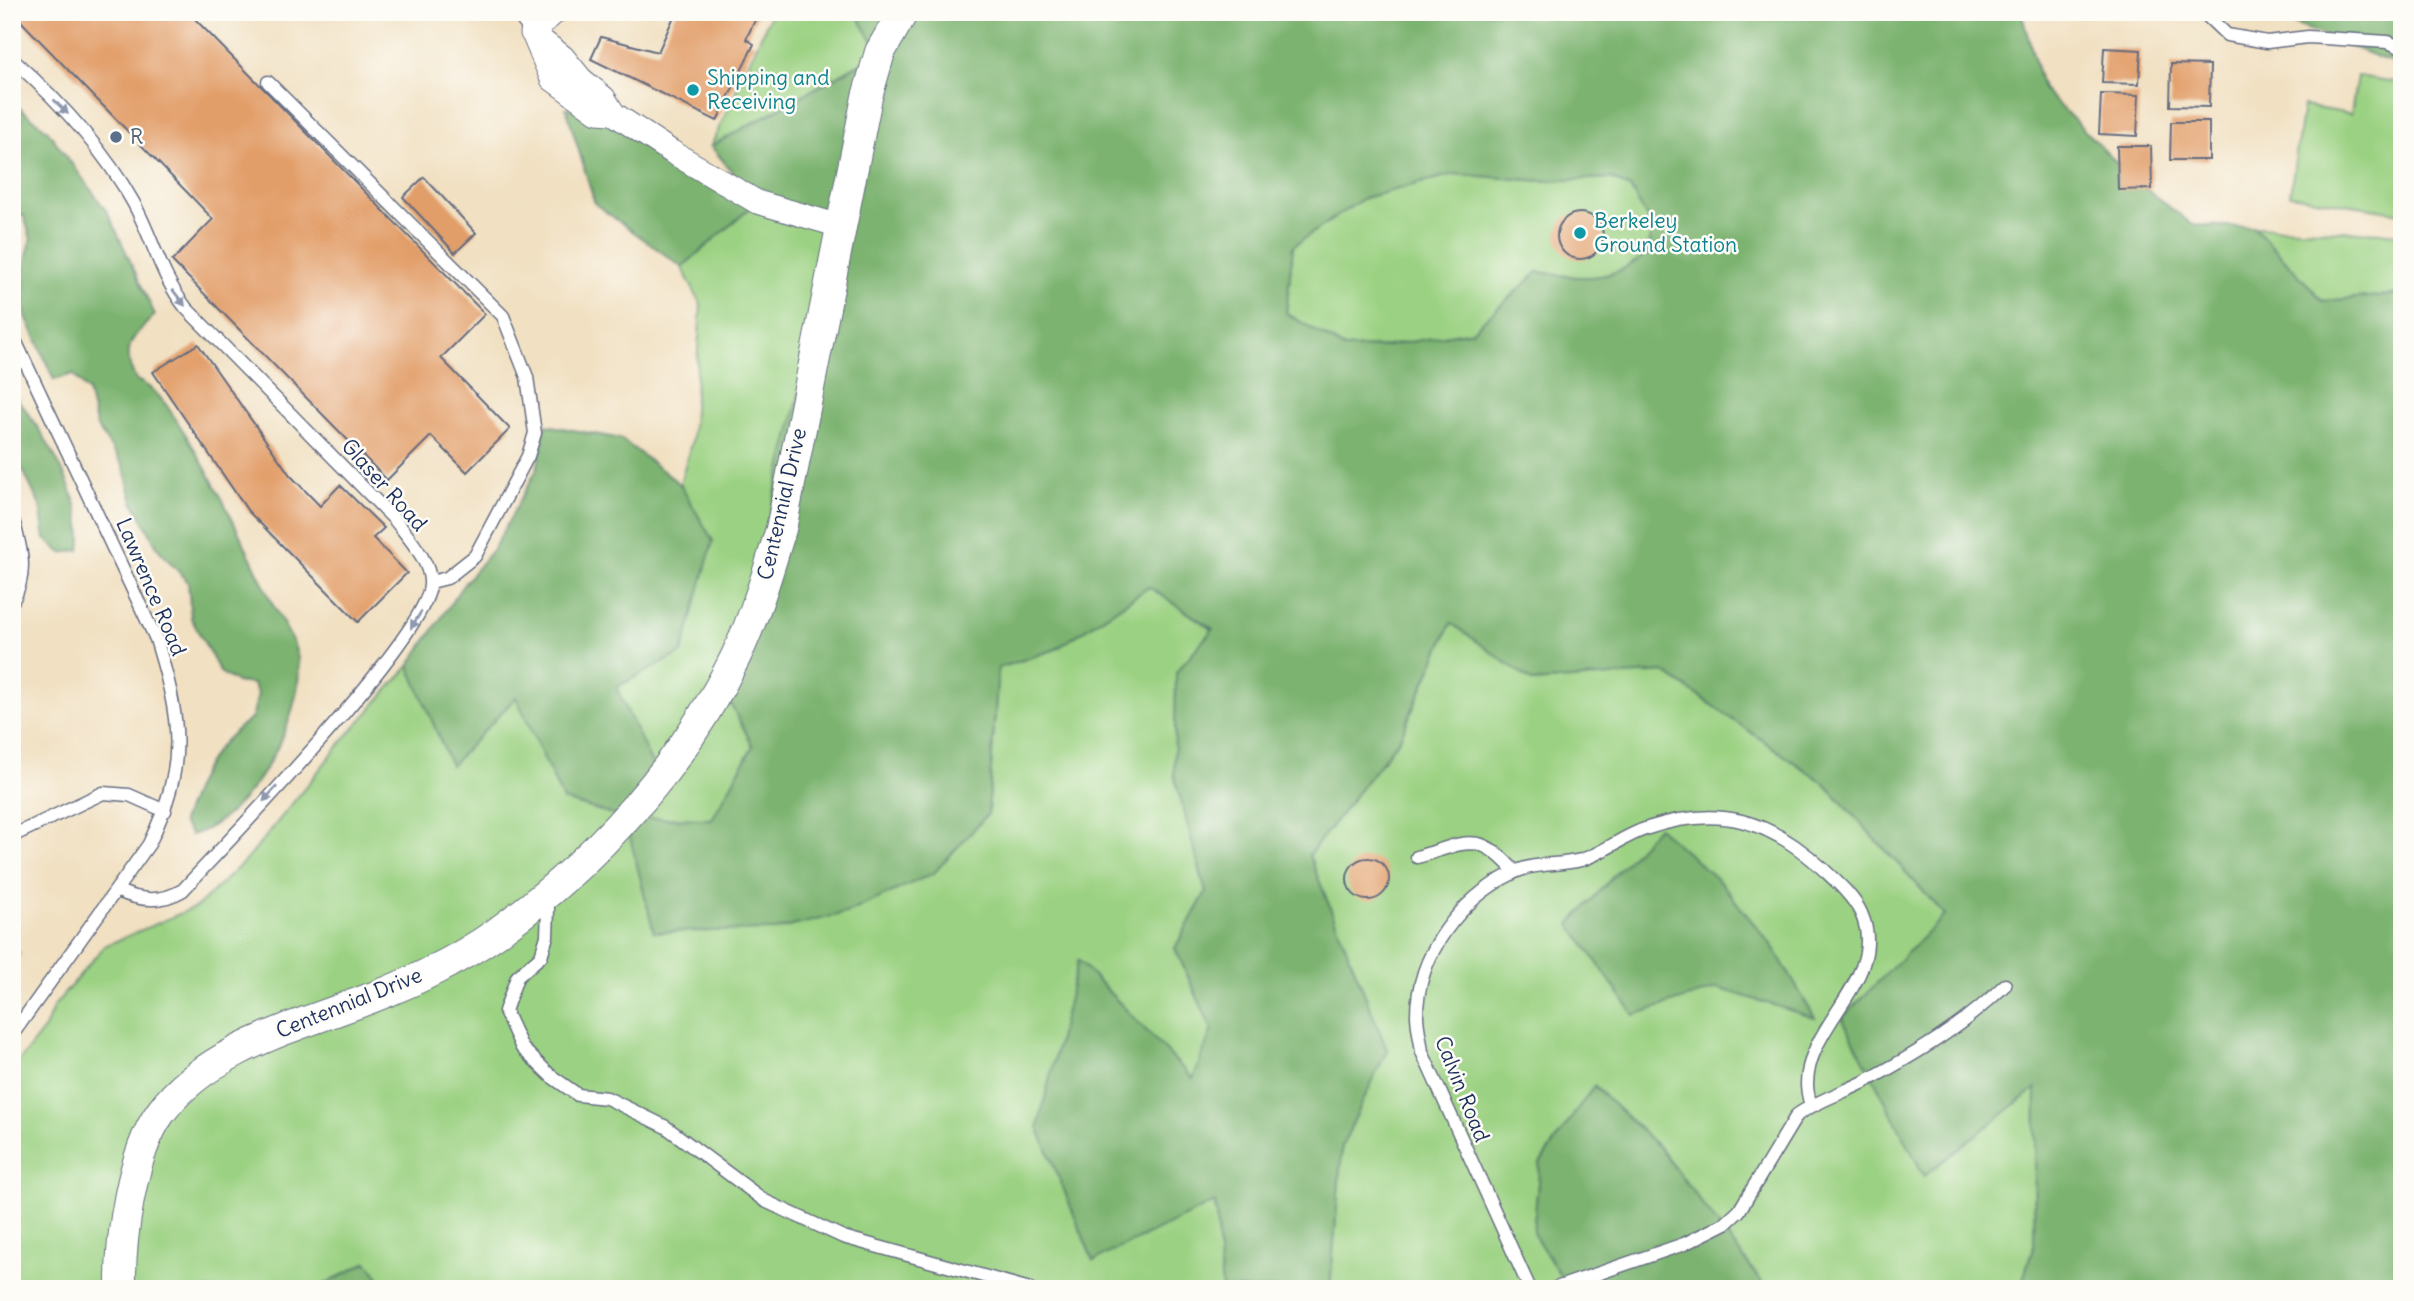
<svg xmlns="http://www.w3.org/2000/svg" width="2414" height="1301" viewBox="0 0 2414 1301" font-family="Delius,sans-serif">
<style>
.green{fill:#9bd182;stroke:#5b8070;stroke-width:2;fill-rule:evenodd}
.forest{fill:#7cb370;stroke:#4c7167;stroke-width:2;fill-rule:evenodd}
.building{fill:#e29e69}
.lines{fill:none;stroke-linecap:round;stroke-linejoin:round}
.service-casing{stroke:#666d81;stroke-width:15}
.minor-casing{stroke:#666d81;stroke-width:25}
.tertiary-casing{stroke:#666d81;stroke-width:32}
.service{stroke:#fff;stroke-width:12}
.minor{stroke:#fff;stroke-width:23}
.tertiary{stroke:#fff;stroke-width:30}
.oneway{fill:#8d97ae}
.culture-dot{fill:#0f9aa8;stroke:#fdfcf7;stroke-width:2.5}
.service-dot{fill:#5c6f8a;stroke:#fdfcf7;stroke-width:2.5}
.labels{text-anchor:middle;stroke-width:5;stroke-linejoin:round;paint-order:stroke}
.culture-label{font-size:21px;fill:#0d838f;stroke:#fdfcf7;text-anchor:start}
.service-label{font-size:21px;fill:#4e5e75;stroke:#fdfcf7;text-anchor:start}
.street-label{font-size:21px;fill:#1b2f5e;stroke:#fdfcf7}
</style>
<rect width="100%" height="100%" fill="#fdfcf7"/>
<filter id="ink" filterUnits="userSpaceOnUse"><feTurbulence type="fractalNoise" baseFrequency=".0143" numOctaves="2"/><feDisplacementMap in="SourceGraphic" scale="14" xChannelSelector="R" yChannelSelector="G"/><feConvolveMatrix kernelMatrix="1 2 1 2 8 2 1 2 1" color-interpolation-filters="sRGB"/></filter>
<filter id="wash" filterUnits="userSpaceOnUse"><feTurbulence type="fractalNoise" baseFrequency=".00686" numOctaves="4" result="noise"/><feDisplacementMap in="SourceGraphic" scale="28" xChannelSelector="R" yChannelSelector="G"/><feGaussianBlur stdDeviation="1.57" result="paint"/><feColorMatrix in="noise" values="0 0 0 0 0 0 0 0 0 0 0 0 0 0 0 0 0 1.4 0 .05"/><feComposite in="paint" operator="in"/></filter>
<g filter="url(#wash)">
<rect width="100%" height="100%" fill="#f1e0c1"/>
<path class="green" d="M 772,12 L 855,12 L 880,52 L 711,146 Z
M 2357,76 L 2402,83 L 2402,213 L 2290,195 L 2303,106 L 2351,114 Z
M 1454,174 L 1542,181 L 1611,178 L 1630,188 L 1652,227 L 1649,252 C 1611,284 1583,279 1538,272 L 1472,331 L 1382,347 L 1345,348 L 1286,313 L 1293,246 L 1364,198 Z
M 757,202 L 840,226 L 781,529 L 720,683 L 753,746 L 712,819 L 626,818 L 654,932 L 988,814 L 998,668 L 1056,649 L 1149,587 L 1213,630 L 1174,774 L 1206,892 L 1175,948 L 1212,1029 L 1194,1080 L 1078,960 L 1215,1202 L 1222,1289 L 388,1289 L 367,1262 L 316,1289 L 12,1289 L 12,1070 L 45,1028 L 54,1006 L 104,946 L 198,906 L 251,855 L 345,738 L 409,666 L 454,762 L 516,697 L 563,800 L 616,687 L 682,653 L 712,541 L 680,484 L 692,440 L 701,305 L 682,267 Z
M 2254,227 L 2402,234 L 2402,294 L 2323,301 Z
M 1451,622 L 1533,682 L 1664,672 L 1824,783 L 1945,915 L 2036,1087 L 2034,1245 L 2020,1289 L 1767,1289 L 1659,1147 L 1594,1086 L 1540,1163 L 1533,1233 L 1569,1289 L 1330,1289 L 1342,1146 L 1387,1050 L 1309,855 L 1400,738 ZM 1773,947 L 1814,1017 L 1718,988 Z"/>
<path class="forest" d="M 855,12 L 2021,12 L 2043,89 L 2135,181 L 2193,225 L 2254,227 L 2323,301 L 2402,294 L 2402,1289 L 2020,1289 L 2034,1245 L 2036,1088 L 1924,1176 L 1842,1018 L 1945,915 L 1824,783 L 1664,672 L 1533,682 L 1451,623 L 1400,738 L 1309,855 L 1387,1050 L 1342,1146 L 1330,1289 L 1222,1289 L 1215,1202 L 1093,1261 L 1038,1127 L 1078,960 L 1193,1079 L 1212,1029 L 1175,948 L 1206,892 L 1174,774 L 1176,672 L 1213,629 L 1149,587 L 1056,649 L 998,668 L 988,814 L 934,873 L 849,912 L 776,930 L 654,932 L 625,818 L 563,800 L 516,697 L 451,766 L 409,666 L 463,585 L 494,548 L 537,469 L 546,425 L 621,439 L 680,484 L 713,541 L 682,653 L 616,687 L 659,779 L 626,818 L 712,819 L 753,746 L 720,684 L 736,655 L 840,226 L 757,202 L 682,267 L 595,204 L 566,108 L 597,112 L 755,200 L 711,146 L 880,53 ZM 1454,174 L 1542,181 L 1611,178 L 1630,188 L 1652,227 L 1648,252 C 1611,284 1583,279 1538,272 L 1472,331 L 1382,347 L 1344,348 L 1286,313 L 1293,246 L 1364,198 Z
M 2264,12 L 2402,12 L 2402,68 L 2400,66 Z
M 12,102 L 47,130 L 108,213 L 155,315 C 131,338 120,348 136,380 C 151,386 162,398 171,412 C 211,471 241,536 271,601 C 279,618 295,640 298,659 C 306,716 248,821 191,835 L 182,822 C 200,774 209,748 252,718 L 258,694 L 253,684 L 236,682 L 220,672 L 191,618 L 188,582 L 159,550 L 133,502 L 123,465 L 97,427 L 88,392 L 73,374 L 54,380 L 25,314 L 24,269 L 31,239 L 24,216 L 12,214 Z
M 12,397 L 17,398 C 45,435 88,502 80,550 L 62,553 L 45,539 L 40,506 L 12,447 Z
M 1658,827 L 1721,883 L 1773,947 L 1815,1018 L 1718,988 L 1634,1015 L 1570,924 Z
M 1594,1086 L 1659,1147 L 1767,1289 L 1569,1289 L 1533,1233 L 1540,1163 Z
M 367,1262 L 388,1289 L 316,1289 Z"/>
<g id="blocks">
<path class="building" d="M 12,12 L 188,12 L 485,314 L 441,358 L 510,429 L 467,472 L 431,436 L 387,480 L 172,261 L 213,219 Z
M 676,12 L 759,12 L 746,39 L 754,44 L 717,121 L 591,59 L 601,37 L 658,52 Z
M 2104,48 L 2141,50 L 2139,84 L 2102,83 Z
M 2171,64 L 2210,65 L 2209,107 L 2170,106 Z
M 2101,94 L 2139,95 L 2137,136 L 2099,134 Z
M 2171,122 L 2209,122 L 2209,160 L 2170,160 Z
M 2117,146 L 2151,146 L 2152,189 L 2118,190 Z
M 424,177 L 476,233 L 455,253 L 403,197 Z
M1557 236a23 23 0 1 1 46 0a23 23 0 1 1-46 0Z
M 198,344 L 290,475 L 320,506 L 340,485 L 384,528 L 373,538 L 407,573 L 358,622 L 248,511 L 153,372 Z
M1347 879a21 21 0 1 1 42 0a21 21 0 1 1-42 0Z
M 12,947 L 21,954 L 12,966 Z"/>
</g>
</g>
<g filter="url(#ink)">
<use href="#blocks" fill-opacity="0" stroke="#666d81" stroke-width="2"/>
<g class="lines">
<defs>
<path id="service" d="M 516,12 L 532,33
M 2203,12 L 2227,35 L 2267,42 L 2308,37 L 2388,42 L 2402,48
M 12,59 C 58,100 103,148 133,202 C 153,238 160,275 186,308 L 395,520 C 408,537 432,563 430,585 C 427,636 228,841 183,890 C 161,903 141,901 118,891
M 268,82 L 503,316 L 527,377 L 535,433 L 528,456 L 475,556 L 447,578 L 431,582
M 12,334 L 156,639 C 181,721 188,764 149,844 L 12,1035
M 12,517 C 21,547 29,573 12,602
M 12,836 L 103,793 L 129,795 L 165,811
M 1417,857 C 1466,843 1478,829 1515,872
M 544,897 L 548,909 L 547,936 L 541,956 L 517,977 L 505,1011 L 522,1048 L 551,1076 L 578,1095 L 607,1098 L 666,1127 L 765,1201 L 843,1237 L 1030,1289
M 1530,1289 L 1422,1052 C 1421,1041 1417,1027 1417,1015 C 1417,955 1460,899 1513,873 C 1534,862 1559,866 1581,860 C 1604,853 1624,835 1648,828 C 1719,805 1769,819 1823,869 C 1837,882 1853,896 1861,913 C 1890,977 1807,1023 1807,1084 C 1807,1091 1809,1099 1811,1105
M 1553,1289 L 1684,1244 L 1726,1223 L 1739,1211 L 1797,1115 C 1818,1100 1843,1093 1866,1081 C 1916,1054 1963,1026 2005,985"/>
<path id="minor" d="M 532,33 L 563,57 L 581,79 L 604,98 L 614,114 L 672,152 L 757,202 L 840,226
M 532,33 L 555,12
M 534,36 L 552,79 L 597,112 L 611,113"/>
<path id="tertiary" d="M 121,1289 C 120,1239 131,1153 161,1112 C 208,1048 301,1025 371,998 C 413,982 458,960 495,934 C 596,861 681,768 736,656 C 755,616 768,572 781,529 L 867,97 L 880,52 L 903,12"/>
</defs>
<use href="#service" class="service-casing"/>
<use href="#minor" class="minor-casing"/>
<use href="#tertiary" class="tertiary-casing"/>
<use href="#service" class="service"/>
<use href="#minor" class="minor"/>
<use href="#tertiary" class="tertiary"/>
</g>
<defs><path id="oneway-solid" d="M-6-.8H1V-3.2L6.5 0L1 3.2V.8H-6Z" transform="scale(1.75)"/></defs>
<g class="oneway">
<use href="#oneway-solid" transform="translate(61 107) rotate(45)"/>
<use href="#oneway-solid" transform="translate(179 298) rotate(52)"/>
<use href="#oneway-solid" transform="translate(416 620) rotate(122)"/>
<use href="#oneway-solid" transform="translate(270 794) rotate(132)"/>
</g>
</g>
<g class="culture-dot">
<circle cx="693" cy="90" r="7"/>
<circle cx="1580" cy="233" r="7"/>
</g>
<circle class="service-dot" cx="116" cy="137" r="7"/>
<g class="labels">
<g class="culture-label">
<text x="707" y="85">Shipping and<tspan x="707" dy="24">Receiving</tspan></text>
<text x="1594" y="228">Berkeley<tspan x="1594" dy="24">Ground Station</tspan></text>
</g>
<g class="service-label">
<text x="130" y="144">R</text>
</g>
<g class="street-label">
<text transform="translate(384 485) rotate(48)" y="7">Glaser Road</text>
<text transform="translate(782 504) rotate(-77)" y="7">Centennial Drive</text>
<text transform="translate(151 587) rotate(67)" y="7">Lawrence Road</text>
<text transform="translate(349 1003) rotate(-22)" y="7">Centennial Drive</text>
<text transform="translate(1462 1089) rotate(68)" y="7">Calvin Road</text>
</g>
</g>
<rect width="2414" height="1301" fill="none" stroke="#fdfcf7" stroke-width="42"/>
</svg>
